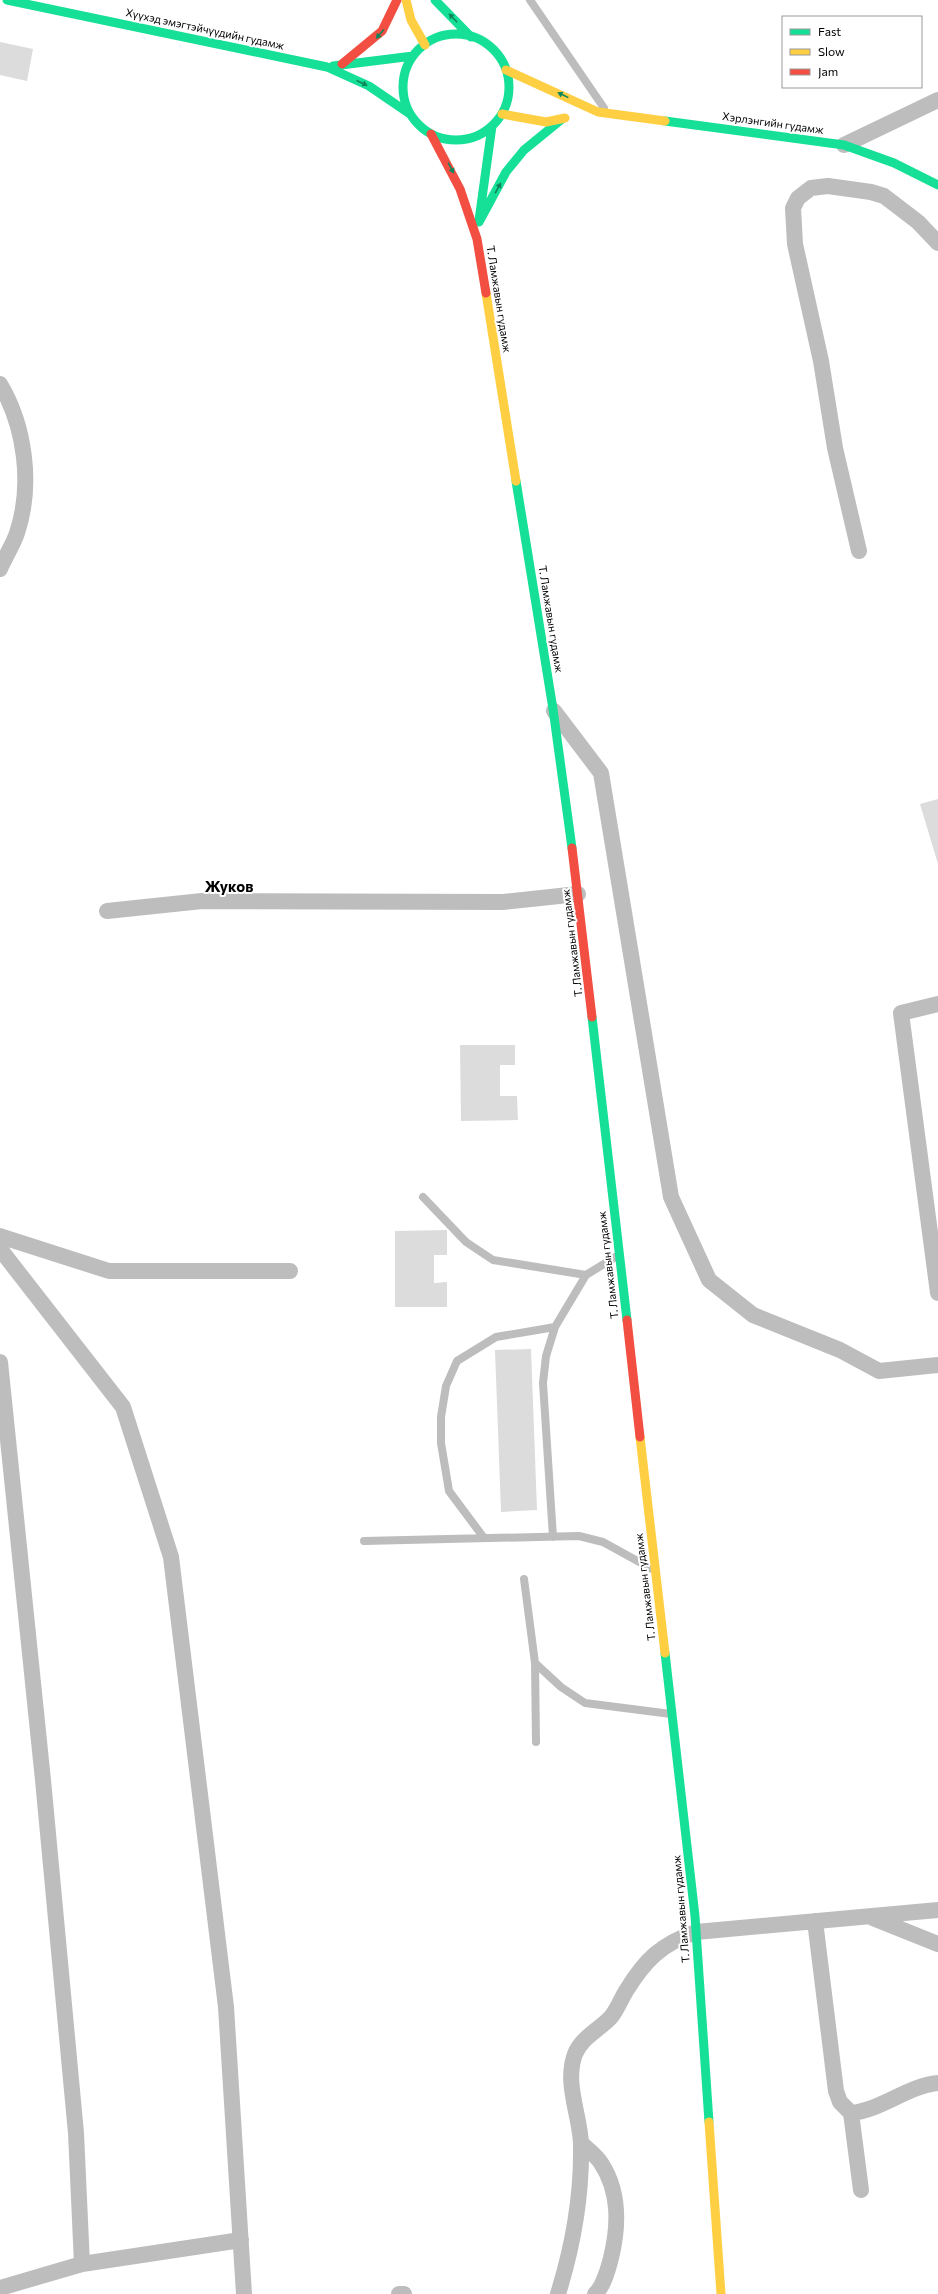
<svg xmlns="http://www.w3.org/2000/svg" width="938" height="2294" viewBox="0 0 938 2294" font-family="Commissioner,sans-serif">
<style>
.building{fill:#dcdcdc}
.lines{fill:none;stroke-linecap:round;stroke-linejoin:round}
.lane{stroke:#bdbdbd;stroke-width:8}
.street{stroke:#bdbdbd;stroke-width:16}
.fast{stroke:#16e098;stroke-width:9}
.slow{stroke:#ffcf43;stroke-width:9}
.jam{stroke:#f24e42;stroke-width:9}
.oneway{fill:#0d865b}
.labels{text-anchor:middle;stroke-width:4;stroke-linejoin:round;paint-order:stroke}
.street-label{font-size:11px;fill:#000;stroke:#fff}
.district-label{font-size:15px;font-weight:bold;fill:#000;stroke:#fff}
</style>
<rect width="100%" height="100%" fill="#fff"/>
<path class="building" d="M 0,42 L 33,49 L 27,81 L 0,75 Z
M 938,799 L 938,864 L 920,804 Z
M 460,1045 L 515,1045 L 515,1065 L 500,1065 L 500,1096 L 517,1096 L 518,1120 L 461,1121 Z
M 447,1230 L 447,1255 L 434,1255 L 434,1283 L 447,1282 L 447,1307 L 395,1307 L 395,1231 Z
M 531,1349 L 537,1510 L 501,1512 L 495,1350 Z"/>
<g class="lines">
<path class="lane" d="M 530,0 L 604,108
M 423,1197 L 466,1242 L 493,1260 L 586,1275
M 553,1537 L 543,1383 L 546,1356 L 555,1327 L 586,1275 L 617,1256
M 484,1538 L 449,1491 L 441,1443 L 441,1417 L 446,1386 L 457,1361 L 496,1337 L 555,1327
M 364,1541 L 579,1536 L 603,1542 L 652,1569
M 524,1579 L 535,1663 L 536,1742
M 535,1663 L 561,1687 L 585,1703 L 671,1714"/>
<path class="street" d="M 844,145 L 938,100
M 0,384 C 25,426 33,485 17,533 C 13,545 5,557 0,569
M 859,551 L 835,448 L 821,361 L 795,244 L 793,208 L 798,198 L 811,188 L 828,186 L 871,192 L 884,196 L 918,222 L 938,243
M 554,711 L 601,773 L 671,1197 L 709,1280 L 753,1315 L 840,1350 L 879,1371 L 938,1365
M 107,911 L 202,901 L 503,902 L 578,894
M 938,1004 L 901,1013 L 938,1293
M 0,1236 L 109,1271 L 290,1271
M 0,1249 L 123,1407 L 171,1557 L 226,2007 L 244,2294
M 0,1362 L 43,1780 L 76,2133 L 82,2264
M 873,1918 L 938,1944
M 815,1921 L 836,2091 L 840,2102 L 851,2113 C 882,2110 907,2086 938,2083
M 851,2113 L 861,2190
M 581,2143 C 587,2149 596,2155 601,2163 C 620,2192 619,2225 611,2258 C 608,2269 604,2286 595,2294
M 0,2288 L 82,2264 L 241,2240
M 399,2294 L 404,2294
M 558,2294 C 573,2246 582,2195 581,2144 C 580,2115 564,2083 575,2054 C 582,2037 599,2030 611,2017 C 617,2010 621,1999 626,1991 C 645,1960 661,1944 696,1932 L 938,1910"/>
<path class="fast" d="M 7,0 L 327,67 L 369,86 L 410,114
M 435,0 L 471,37
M403 87a53 53 0 1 1 106 0a53 53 0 1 1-106 0Z
M 333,66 L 413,56
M 665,121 L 844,145 L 894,163 L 938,185
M 479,220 L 492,126
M 479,222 L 506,172 L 524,150 L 562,119
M 516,481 L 553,709 L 572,848
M 592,1017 L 627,1320
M 665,1653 L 695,1916 L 709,2122"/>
<path class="slow" d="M 406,0 L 411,20 L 425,45
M 506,70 L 598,112 L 665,121
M 502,114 L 546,122 L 565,118
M 486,293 L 516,481
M 640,1437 L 665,1653
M 709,2122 L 721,2294"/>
<path class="jam" d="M 342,64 L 382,31 L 397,0
M 431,134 L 460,189 L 477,239 L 486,293
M 572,848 L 592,1017
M 627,1320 L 640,1437"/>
</g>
<defs><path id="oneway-solid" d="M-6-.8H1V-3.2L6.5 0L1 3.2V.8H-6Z"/></defs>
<g class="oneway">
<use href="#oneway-solid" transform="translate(453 18) rotate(-134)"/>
<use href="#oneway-solid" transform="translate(380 34) rotate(131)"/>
<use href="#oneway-solid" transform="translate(362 83) rotate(25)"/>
<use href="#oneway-solid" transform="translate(563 95) rotate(-154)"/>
<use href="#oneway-solid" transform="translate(451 168) rotate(62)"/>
<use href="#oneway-solid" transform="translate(498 188) rotate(-61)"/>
</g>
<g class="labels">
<g class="street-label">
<text transform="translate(205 29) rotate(12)" y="4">Хүүхэд эмэгтэйчүүдийн гудамж</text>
<text transform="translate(773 123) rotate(8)" y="4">Хэрлэнгийн гудамж</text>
<text transform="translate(499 299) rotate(81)" y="4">Т. Ламжавын гудамж</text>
<text transform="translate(551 619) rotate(81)" y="4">Т. Ламжавын гудамж</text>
<text transform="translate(572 943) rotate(-97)" y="4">Т. Ламжавын гудамж</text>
<text transform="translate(608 1265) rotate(-97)" y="4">Т. Ламжавын гудамж</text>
<text transform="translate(645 1587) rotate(-97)" y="4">Т. Ламжавын гудамж</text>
<text transform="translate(681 1909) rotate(-95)" y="4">Т. Ламжавын гудамж</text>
</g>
<g class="district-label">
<text x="229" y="892">Жуков</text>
</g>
</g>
<rect x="782" y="16" width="140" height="72" fill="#ffffff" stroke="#999999"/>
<rect x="790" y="29" width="20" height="6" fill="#16e098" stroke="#999999"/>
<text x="818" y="36" font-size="12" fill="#000000">Fast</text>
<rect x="790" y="49" width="20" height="6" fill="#ffcf43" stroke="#999999"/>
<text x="818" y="56" font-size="12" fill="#000000">Slow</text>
<rect x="790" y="69" width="20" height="6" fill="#f24e42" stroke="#999999"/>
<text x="818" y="76" font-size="12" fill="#000000">Jam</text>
</svg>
